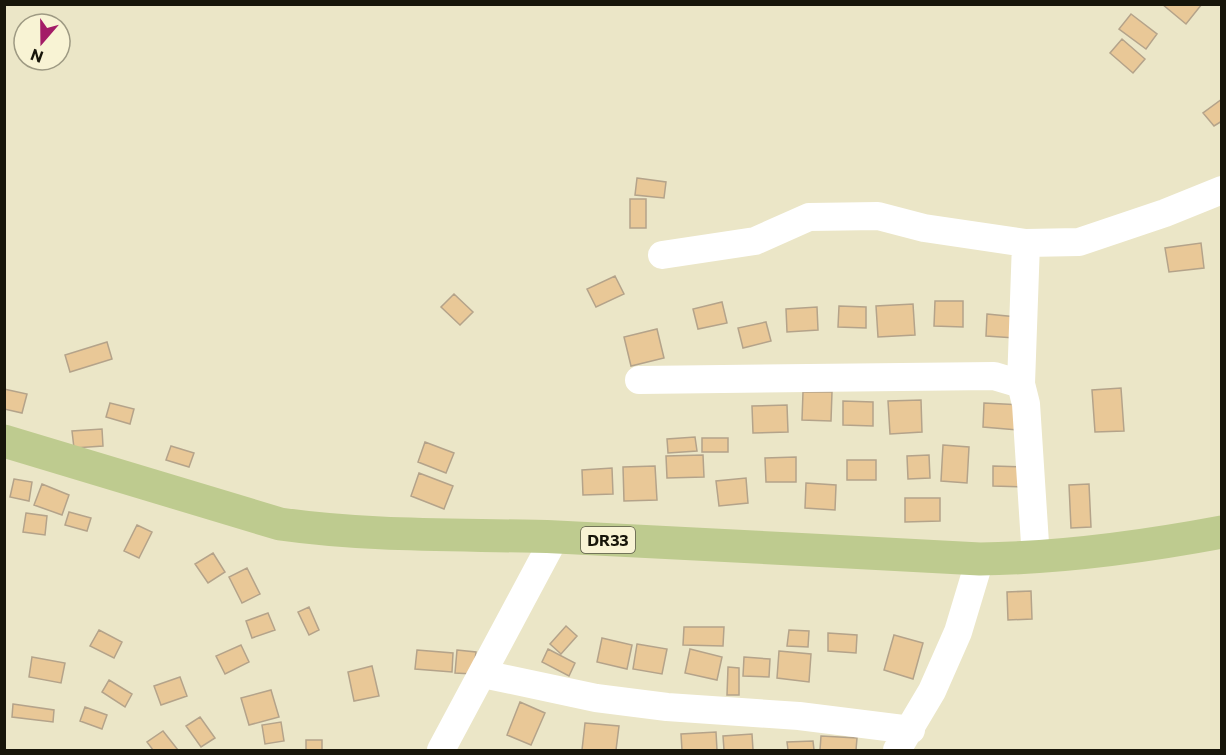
<svg xmlns="http://www.w3.org/2000/svg" width="1226" height="755" viewBox="0 0 1226 755" font-family="Commissioner,sans-serif">
<style>
.building{fill:#e9c897;stroke:#b4a38a;stroke-width:1.5}
.lines{fill:none;stroke-linecap:round;stroke-linejoin:round}
.minor{stroke:#fff;stroke-width:28}
.major{stroke:#becb8f;stroke-width:33}
.labels{text-anchor:middle;stroke-width:5;stroke-linejoin:round;paint-order:stroke}
.shield{fill:#f8f3d4;stroke:#5a5847;stroke-width:1.5}
.shield-label{font-size:16px;font-weight:bold;fill:#17150a}
</style>
<rect width="100%" height="100%" fill="#ebe6c7"/>
<path class="building" d="M 1162,4 L 1202,4 L 1186,24 Z
M 1131,14 L 1157,34 L 1146,49 L 1119,29 Z
M 1122,39 L 1145,59 L 1133,73 L 1110,53 Z
M 1222,99 L 1222,121 L 1214,126 L 1203,113 Z
M 637,178 L 666,182 L 664,198 L 635,195 Z
M 630,199 L 646,199 L 646,228 L 630,228 Z
M 1201,243 L 1204,268 L 1169,272 L 1165,248 Z
M 615,276 L 624,294 L 596,307 L 587,289 Z
M 454,294 L 473,312 L 460,325 L 441,307 Z
M 935,301 L 963,301 L 963,327 L 934,326 Z
M 722,302 L 727,323 L 698,329 L 693,309 Z
M 913,304 L 915,335 L 878,337 L 876,306 Z
M 839,306 L 866,307 L 866,328 L 838,327 Z
M 817,307 L 818,330 L 787,332 L 786,309 Z
M 987,314 L 1017,317 L 1015,338 L 986,336 Z
M 766,322 L 771,341 L 743,348 L 738,328 Z
M 657,329 L 664,358 L 631,366 L 624,337 Z
M 107,342 L 112,359 L 70,372 L 65,355 Z
M 1121,388 L 1124,431 L 1095,432 L 1092,390 Z
M 4,389 L 27,394 L 22,413 L 4,409 Z
M 803,392 L 832,392 L 831,421 L 802,420 Z
M 921,400 L 922,432 L 890,434 L 888,401 Z
M 843,401 L 873,402 L 873,426 L 843,425 Z
M 110,403 L 134,409 L 130,424 L 106,417 Z
M 984,403 L 1021,405 L 1019,430 L 983,427 Z
M 787,405 L 788,432 L 753,433 L 752,406 Z
M 102,429 L 103,446 L 74,448 L 72,431 Z
M 695,437 L 697,451 L 668,453 L 667,439 Z
M 702,438 L 728,438 L 728,452 L 702,452 Z
M 425,442 L 454,453 L 446,473 L 418,462 Z
M 943,445 L 969,447 L 967,483 L 941,481 Z
M 171,446 L 194,453 L 189,467 L 166,460 Z
M 703,455 L 704,477 L 667,478 L 666,456 Z
M 929,455 L 930,478 L 908,479 L 907,456 Z
M 796,457 L 796,482 L 766,482 L 765,458 Z
M 847,460 L 876,460 L 876,480 L 847,480 Z
M 655,466 L 657,500 L 624,501 L 623,467 Z
M 993,466 L 1023,467 L 1022,487 L 993,486 Z
M 612,468 L 613,494 L 583,495 L 582,470 Z
M 419,473 L 453,486 L 444,509 L 411,496 Z
M 746,478 L 748,503 L 719,506 L 716,481 Z
M 14,479 L 32,482 L 29,501 L 10,497 Z
M 806,483 L 836,485 L 835,510 L 805,508 Z
M 42,484 L 69,495 L 62,515 L 34,505 Z
M 1089,484 L 1091,527 L 1071,528 L 1069,485 Z
M 905,498 L 940,498 L 940,521 L 905,522 Z
M 69,512 L 91,518 L 87,531 L 65,525 Z
M 26,513 L 47,516 L 45,535 L 23,532 Z
M 137,525 L 152,532 L 139,558 L 124,551 Z
M 213,553 L 225,572 L 208,583 L 195,564 Z
M 247,568 L 260,594 L 242,603 L 229,577 Z
M 1031,591 L 1032,619 L 1008,620 L 1007,592 Z
M 309,607 L 319,630 L 309,635 L 298,612 Z
M 268,613 L 275,630 L 252,638 L 246,621 Z
M 566,626 L 577,636 L 561,654 L 550,644 Z
M 684,627 L 724,627 L 723,646 L 683,645 Z
M 99,630 L 122,642 L 114,658 L 90,646 Z
M 789,630 L 809,631 L 808,647 L 787,646 Z
M 828,633 L 857,635 L 856,653 L 828,651 Z
M 894,635 L 923,643 L 913,679 L 884,670 Z
M 602,638 L 632,645 L 627,669 L 597,662 Z
M 637,644 L 667,649 L 662,674 L 633,669 Z
M 241,645 L 249,662 L 225,674 L 216,656 Z
M 548,649 L 575,663 L 569,676 L 542,662 Z
M 690,649 L 722,657 L 717,680 L 685,673 Z
M 417,650 L 453,653 L 452,672 L 415,669 Z
M 457,650 L 476,652 L 473,674 L 455,673 Z
M 779,651 L 811,654 L 809,682 L 777,678 Z
M 32,657 L 65,663 L 61,683 L 29,677 Z
M 744,657 L 770,659 L 769,677 L 743,676 Z
M 372,666 L 379,696 L 354,701 L 348,672 Z
M 728,667 L 739,668 L 739,695 L 727,695 Z
M 180,677 L 187,696 L 161,705 L 154,686 Z
M 109,680 L 132,694 L 125,707 L 102,692 Z
M 271,690 L 279,717 L 249,725 L 241,698 Z
M 520,702 L 545,713 L 531,745 L 507,735 Z
M 13,704 L 54,710 L 53,722 L 12,717 Z
M 85,707 L 107,715 L 102,729 L 80,721 Z
M 200,717 L 215,738 L 201,747 L 186,726 Z
M 281,722 L 284,741 L 265,744 L 262,725 Z
M 585,723 L 619,726 L 616,750 L 582,750 Z
M 163,731 L 178,750 L 153,750 L 147,742 Z
M 716,732 L 717,750 L 682,750 L 681,734 Z
M 752,734 L 753,750 L 724,750 L 723,736 Z
M 821,736 L 857,738 L 856,750 L 820,750 Z
M 306,740 L 322,740 L 322,750 L 306,750 Z
M 813,741 L 814,750 L 788,750 L 787,742 Z"/>
<g class="lines">
<path class="minor" d="M 662,255 L 755,241 L 809,217 L 878,216 L 924,228 L 1026,243 L 1079,242 L 1165,213 L 1222,190
M 639,380 L 994,376 L 1021,384 L 1026,404 L 1036,559
M 1021,384 L 1026,243
M 483,674 L 596,698 L 667,707 L 799,716 L 911,730
M 441,750 L 555,537
M 897,750 L 932,691 L 958,632 L 980,559"/>
<path class="major" d="M 4,441 L 280,524 C 372,537 465,534 557,537 C 698,543 839,552 980,559 C 1061,558 1142,547 1222,532"/>
</g>
<g class="labels">
<rect class="shield" x="581" y="527" width="54" height="26" rx="4.5"/>
<g class="shield-label">
<text x="608" y="546">DR33</text>
</g>
</g>
<rect width="1226" height="755" fill="none" stroke="#17150a" stroke-width="12"/>
<g transform="translate(42 42) rotate(200)"><circle r="28" fill="#f8f3d4" stroke="#9e9a83" stroke-width="1.5"/>
<path d="M0-4.5L10 22L0 15L-10 22Z" fill="#a31c67"/>
<text y="-9" font-size="16" font-weight="bold" text-anchor="middle" fill="#17150a">N</text>
</g>
</svg>
